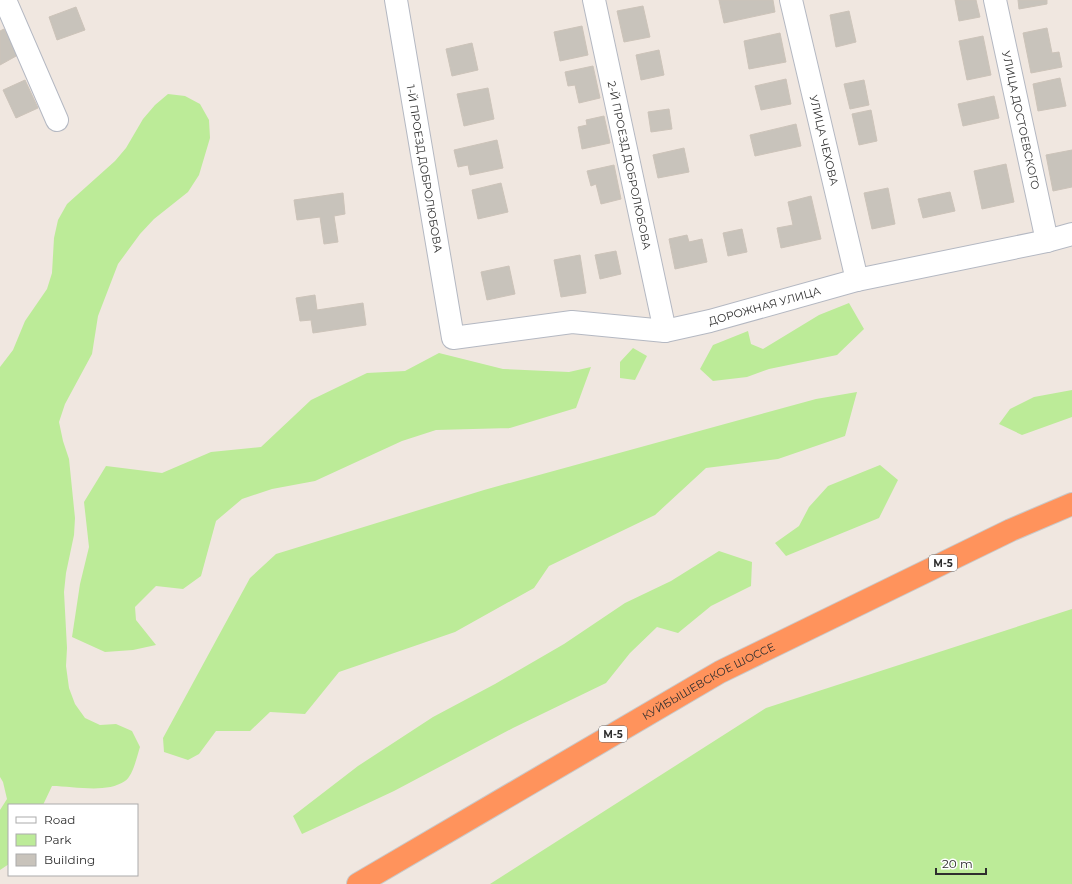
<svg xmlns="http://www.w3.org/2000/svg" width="1072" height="884" viewBox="0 0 1072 884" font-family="Montserrat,sans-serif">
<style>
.green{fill:#bceb98}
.building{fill:#c8c3bb;stroke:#ccc3b9}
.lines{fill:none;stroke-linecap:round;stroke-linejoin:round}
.minor-casing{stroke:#b4b8c2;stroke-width:24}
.highway-casing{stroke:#c9c9c9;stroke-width:24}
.minor{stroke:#fff;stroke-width:22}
.highway{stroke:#ff935c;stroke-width:22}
.labels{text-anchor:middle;stroke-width:3;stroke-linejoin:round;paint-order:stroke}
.shield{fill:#fff;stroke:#6d6d6d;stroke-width:1}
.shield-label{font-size:10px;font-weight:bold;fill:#2e2e2e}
.street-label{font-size:11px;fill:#2e2e2e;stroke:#fff}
</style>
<rect width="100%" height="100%" fill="#f0e7e0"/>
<path class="green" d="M 168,94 L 185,96 L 200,104 L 209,120 L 210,138 L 199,175 L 188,192 L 154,219 L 140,234 L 118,264 L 98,316 L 92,354 L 65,404 L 59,422 L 63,441 L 69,459 L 75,518 L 74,535 L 66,573 L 64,592 L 67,648 L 66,666 L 69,688 L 75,704 L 85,718 L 100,725 L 116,724 L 132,731 L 140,747 C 137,756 133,776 125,781 C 106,794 74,786 52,786 L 43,805 L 9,805 L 9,864 L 0,870 L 0,810 L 7,799 L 3,782 L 0,777 L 0,367 L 13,350 L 25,321 L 47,289 L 52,273 L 54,238 L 58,220 L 67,204 L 115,161 L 126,148 L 143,119 L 155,105 Z
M 849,303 L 864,329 L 837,355 L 769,369 L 747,377 L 713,381 L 700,369 L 713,345 L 748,331 L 751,344 L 763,349 L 819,315 Z
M 633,348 L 647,356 L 635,380 L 620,378 L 620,362 Z
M 439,353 L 503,369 L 569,372 L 591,367 L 576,408 L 510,428 L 436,430 L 402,441 L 315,481 L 272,489 L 242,499 L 216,521 L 201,576 L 183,589 L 156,586 L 135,607 L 136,620 L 156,645 L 133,650 L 105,652 L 72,637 L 80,584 L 89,547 L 84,502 L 106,466 L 162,473 L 211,452 L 261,447 L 311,400 L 367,373 L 405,371 Z
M 1072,390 L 1072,417 L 1022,435 L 999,424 L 1010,409 L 1034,397 Z
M 857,392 L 845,436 L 778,459 L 706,468 L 655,515 L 549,566 L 534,588 L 455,632 L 339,672 L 305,714 L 270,712 L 250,731 L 216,731 L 199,754 L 188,760 L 164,752 L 163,738 L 250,578 L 276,554 L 484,490 L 816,399 Z
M 880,465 L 898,480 L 879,518 L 786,556 L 775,543 L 799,526 L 809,507 L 828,486 Z
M 719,551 L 752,562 L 751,586 L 711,606 L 678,633 L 657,627 L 630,653 L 606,683 L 513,728 L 394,791 L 302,834 L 293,816 L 358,766 L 433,717 L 495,684 L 564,644 L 625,603 L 671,581 Z
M 1072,609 L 1072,884 L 490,884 L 766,708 Z"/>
<path class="building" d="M 719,0 L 773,0 L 775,12 L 724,23 Z
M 955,0 L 976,0 L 980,17 L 959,21 Z
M 1018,0 L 1047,0 L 1047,4 L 1019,9 Z
M 643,6 L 650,37 L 624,42 L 617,11 Z
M 76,7 L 85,30 L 57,40 L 49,17 Z
M 849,11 L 856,42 L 836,47 L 830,15 Z
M 582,26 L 588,55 L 560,61 L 554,32 Z
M 1047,28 L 1052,53 L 1059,52 L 1062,67 L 1031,73 L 1023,33 Z
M 4,29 L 18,55 L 0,65 L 0,31 Z
M 780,33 L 786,62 L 749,69 L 744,41 Z
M 983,36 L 991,75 L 967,80 L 959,41 Z
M 472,43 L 478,70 L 452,76 L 446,49 Z
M 659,50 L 664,75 L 641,80 L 636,55 Z
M 593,66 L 600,98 L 579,103 L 575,85 L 568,86 L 565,72 Z
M 1060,78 L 1066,106 L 1038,111 L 1033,84 Z
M 786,79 L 791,104 L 761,110 L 755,86 Z
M 25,80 L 38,108 L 16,118 L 3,90 Z
M 864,80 L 869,105 L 850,109 L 844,84 Z
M 488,88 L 494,119 L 464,126 L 457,94 Z
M 994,96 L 999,118 L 963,126 L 958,104 Z
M 669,109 L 672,129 L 651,132 L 648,112 Z
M 871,110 L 877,141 L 859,145 L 852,114 Z
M 604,116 L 610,143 L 582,149 L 578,127 L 587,125 L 586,120 Z
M 796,124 L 801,146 L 755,156 L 750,135 Z
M 497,140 L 503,168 L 470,175 L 468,165 L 458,167 L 454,150 Z
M 684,148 L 689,172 L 658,178 L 653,155 Z
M 1072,150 L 1072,187 L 1053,191 L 1046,155 Z
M 1006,164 L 1014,202 L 982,209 L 974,171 Z
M 614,165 L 621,199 L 601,204 L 596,184 L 591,186 L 587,171 Z
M 501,183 L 508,212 L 478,219 L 472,190 Z
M 888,188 L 895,224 L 872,229 L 864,193 Z
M 950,192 L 955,211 L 923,218 L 918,199 Z
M 343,193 L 345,214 L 334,216 L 338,242 L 324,244 L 320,217 L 297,220 L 294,200 Z
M 811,196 L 821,239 L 781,248 L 777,228 L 793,225 L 788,202 Z
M 742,229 L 747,252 L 728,256 L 723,233 Z
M 687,235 L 689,242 L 702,239 L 707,262 L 675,269 L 669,239 Z
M 616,251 L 621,274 L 600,279 L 595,255 Z
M 580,255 L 586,293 L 561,297 L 554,260 Z
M 509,266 L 515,294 L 487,300 L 481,272 Z
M 315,295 L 317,310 L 363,303 L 366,325 L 313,333 L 311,320 L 300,321 L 296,298 Z"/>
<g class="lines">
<defs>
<g id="minor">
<path d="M 5,0 L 57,120"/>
<path id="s1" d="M 396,0 L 453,338 L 572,322 L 665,331 L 710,321 L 857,280 L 1047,241 L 1072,234"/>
<path id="s2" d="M 594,0 L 665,331"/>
<path id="s3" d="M 791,0 L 857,280"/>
<path id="s4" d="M 995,0 L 1047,241"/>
</g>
<g id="highway">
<path id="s5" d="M 358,884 L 720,672 L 1011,530 L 1072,504"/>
</g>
</defs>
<use href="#minor" class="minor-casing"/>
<use href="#highway" class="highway-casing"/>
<use href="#minor" class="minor"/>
<use href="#highway" class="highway"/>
</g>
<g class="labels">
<g class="shield">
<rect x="929" y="555" width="28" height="16" rx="3"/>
<rect x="599" y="726" width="28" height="16" rx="3"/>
</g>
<g class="shield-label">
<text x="943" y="567">М-5</text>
<text x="613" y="738">М-5</text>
</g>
<g class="street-label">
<text dy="4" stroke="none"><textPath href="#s4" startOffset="123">УЛИЦА ДОСТОЕВСКОГО</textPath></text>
<text dy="4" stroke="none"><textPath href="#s3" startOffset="144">УЛИЦА ЧЕХОВА</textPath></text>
<text dy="4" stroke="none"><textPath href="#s2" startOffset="169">2-Й ПРОЕЗД ДОБРОЛЮБОВА</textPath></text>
<text dy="4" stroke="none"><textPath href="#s1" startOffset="171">1-Й ПРОЕЗД ДОБРОЛЮБОВА</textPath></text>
<text dy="4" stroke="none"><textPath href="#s1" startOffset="659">ДОРОЖНАЯ УЛИЦА</textPath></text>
<text dy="4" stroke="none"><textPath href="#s5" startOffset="405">КУЙБЫШЕВСКОЕ ШОССЕ</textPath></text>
</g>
</g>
<rect x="8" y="804" width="130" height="72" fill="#ffffff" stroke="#ababab"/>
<rect x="16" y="817" width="20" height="6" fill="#ffffff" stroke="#ababab"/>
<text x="44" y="824" font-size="12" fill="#2e2e2e">Road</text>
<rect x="16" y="834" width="20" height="12" fill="#bceb98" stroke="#ababab"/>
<text x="44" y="844" font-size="12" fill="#2e2e2e">Park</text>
<rect x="16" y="854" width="20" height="12" fill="#c8c3bb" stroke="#ababab"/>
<text x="44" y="864" font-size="12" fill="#2e2e2e">Building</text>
<path d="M936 868v6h50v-6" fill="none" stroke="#2e2e2e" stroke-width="2"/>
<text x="942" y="868" font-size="12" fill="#2e2e2e" stroke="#ffffff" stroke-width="3" paint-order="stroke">20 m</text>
</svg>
